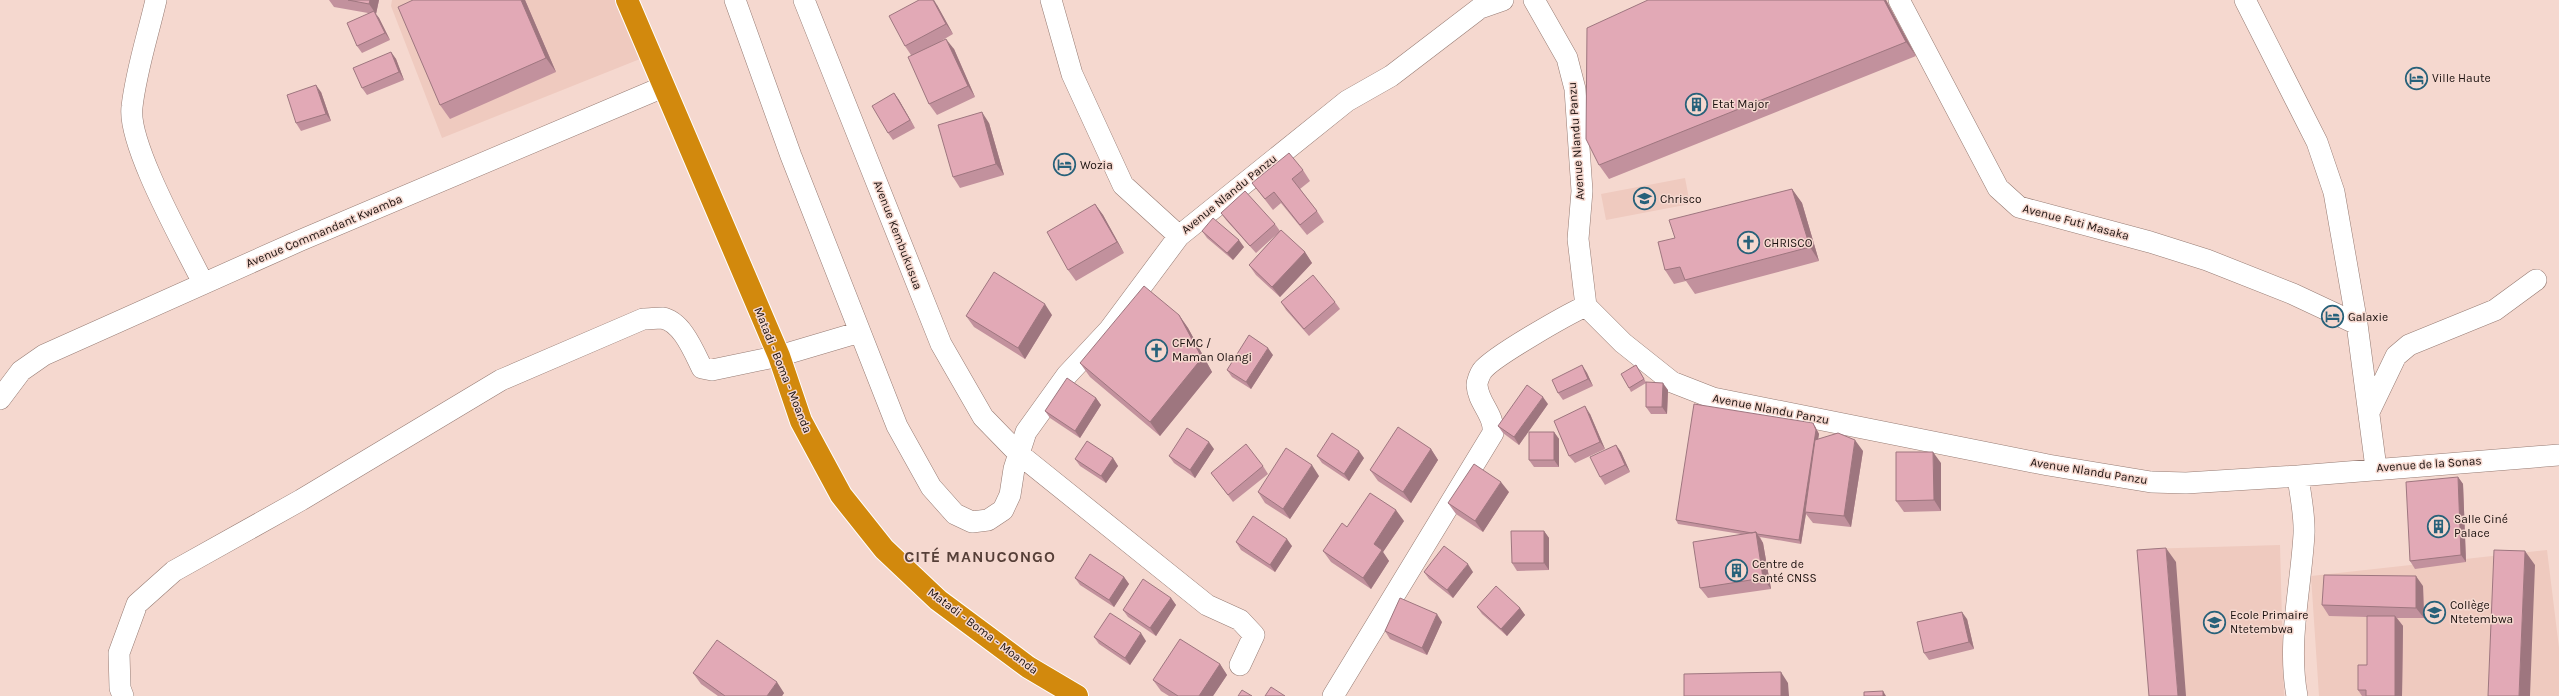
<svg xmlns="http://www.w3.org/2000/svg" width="2559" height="696" viewBox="0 0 2559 696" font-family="Karla,sans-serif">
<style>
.built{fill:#efcabf}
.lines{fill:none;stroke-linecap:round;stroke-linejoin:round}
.minor-casing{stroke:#967b73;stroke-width:22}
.highway-casing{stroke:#fff;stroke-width:24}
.minor{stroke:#fff;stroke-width:21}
.highway{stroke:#d2890d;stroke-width:22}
.wall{fill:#c2919d}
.shaded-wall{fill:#9e767f}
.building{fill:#e2a9b6;stroke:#9e767f}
.labels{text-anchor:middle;stroke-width:3;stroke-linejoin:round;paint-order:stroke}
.poi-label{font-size:12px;fill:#1b110f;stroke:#f5d8cf;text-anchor:start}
.street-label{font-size:12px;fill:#1b110f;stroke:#f5d8cf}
.district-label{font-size:16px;font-weight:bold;letter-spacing:1px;fill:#563f38;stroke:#f5d8cf}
</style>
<rect width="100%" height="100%" fill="#f5d8cf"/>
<path class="built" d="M 392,0 L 618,0 L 640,59 L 442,138 L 391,6 Z
M 1685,178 L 1690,204 L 1606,220 L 1601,194 Z
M 2280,545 L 2284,696 L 2148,696 L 2144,549 Z
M 2547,550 L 2559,648 L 2559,696 L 2319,696 L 2311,576 Z"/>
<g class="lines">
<defs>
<path id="minor" d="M 156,0 C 148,35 136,71 132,107 C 127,144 185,246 203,283
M 735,0 L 791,156 L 897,426 L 931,487 L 955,514 L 972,522 L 988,520 L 1003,510 L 1010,495 L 1014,469 L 1026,432 L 1067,375 L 1109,330 L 1179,236 L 1347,101 L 1391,76 L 1480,8 L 1503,0
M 804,0 L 941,344 L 983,417 L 1019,454 L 1207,605 L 1240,620 L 1254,635 L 1240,665
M 1051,0 L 1072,74 L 1123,185 L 1179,236
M 1534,0 L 1567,58 L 1575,89 L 1582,191 L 1578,239 L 1586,306 L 1623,343 L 1672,382 L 1713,398 L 2048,465 L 2151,482 L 2186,483 L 2298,476 L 2559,455
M 1899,0 L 1998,188 L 2019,207 L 2150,242 L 2207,260 L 2293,294 L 2357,324
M 2245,0 L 2317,142 L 2334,192 L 2357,324 L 2376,468
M 0,399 L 21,371 L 44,355 L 299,241 L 663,87
M 2370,410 L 2396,356 L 2409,345 L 2495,310 L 2536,280
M 123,696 L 120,688 L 119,653 L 137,604 L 174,571 L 301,500 L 501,380 L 643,319 C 649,319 656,318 662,318 C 682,321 694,352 702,368 L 712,370 L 779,356 L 860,332
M 1333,696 L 1493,433 C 1495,415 1478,403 1477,385 C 1477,381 1480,374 1482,371 C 1492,357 1568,314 1586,306
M 2297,696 C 2287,642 2301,588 2304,534 C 2305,515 2300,494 2298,476"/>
<path id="highway" d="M 627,0 L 779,356 L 801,421 L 841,495 L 884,549 L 938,600 L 1028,667 L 1077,696"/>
</defs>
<use href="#minor" class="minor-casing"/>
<use href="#highway" class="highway-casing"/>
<use href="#minor" class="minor"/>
<use href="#highway" class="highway"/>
</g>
<path class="wall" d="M 329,0 L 379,0 L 376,14 L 379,18 L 390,40 L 362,53 L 357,46 L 368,13 L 334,7 Z
M 413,0 L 525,0 L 556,72 L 450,119 L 440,105 Z
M 1886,0 L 1916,56 L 1609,179 L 1599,165 Z
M 937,5 L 953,34 L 941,41 L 954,49 L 975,97 L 937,115 L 929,104 L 911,55 L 905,46 Z
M 391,52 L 396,59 L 404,80 L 367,95 L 362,88 Z
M 321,92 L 331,121 L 301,131 L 296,123 Z
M 894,93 L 899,100 L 915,128 L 893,140 L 888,133 Z
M 989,123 L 1004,175 L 960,188 L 953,177 Z
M 1303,170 L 1310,181 L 1300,189 L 1317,211 L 1324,222 L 1307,235 L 1281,203 L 1273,210 L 1252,183 Z
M 1792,189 L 1802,203 L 1819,261 L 1695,294 L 1686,281 L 1674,284 L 1665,270 L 1675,238 Z
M 1095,204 L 1103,215 L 1124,253 L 1076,281 L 1068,270 Z
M 1221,213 L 1275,224 L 1280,231 L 1305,252 L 1312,263 L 1280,297 L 1256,275 L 1249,265 L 1278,233 L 1256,253 L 1226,220 Z
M 1202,231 L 1244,247 L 1233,260 L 1207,238 Z
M 1281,302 L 1335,302 L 1340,309 L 1309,336 L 1286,310 Z
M 1052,315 L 1025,359 L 974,327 L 966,316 Z
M 1179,315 L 1188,328 L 1212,372 L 1160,436 L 1090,377 L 1080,363 Z
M 1273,355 L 1251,389 L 1232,377 L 1227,370 Z
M 1582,365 L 1587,373 L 1593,386 L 1563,400 L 1558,393 Z
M 1636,365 L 1646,382 L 1668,390 L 1667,414 L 1651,414 L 1646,407 L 1646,383 L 1631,392 L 1629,388 Z
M 1096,398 L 1101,405 L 1080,438 L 1050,418 L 1045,411 Z
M 1548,404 L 1519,445 L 1503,433 L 1498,426 Z
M 1590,414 L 1605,449 L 1575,463 L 1569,456 Z
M 1815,426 L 1819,434 L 1818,439 L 1863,451 L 1851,527 L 1813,523 L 1806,514 L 1801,544 L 1760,537 L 1763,543 L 1771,589 L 1708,598 L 1700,588 L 1741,534 L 1678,524 L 1676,520 Z
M 1554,432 L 1559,439 L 1559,467 L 1534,467 L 1529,460 Z
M 1616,445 L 1621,452 L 1630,472 L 1605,485 L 1600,477 Z
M 1214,449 L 1195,478 L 1174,463 L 1169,456 Z
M 1431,449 L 1438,460 L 1411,503 L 1378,481 L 1370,470 Z
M 1317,456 L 1364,458 L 1349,481 L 1322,463 Z
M 1113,458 L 1118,466 L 1106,483 L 1080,466 L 1075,459 Z
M 1941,463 L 1941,511 L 1904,512 L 1896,501 Z
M 1263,466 L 1268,474 L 1233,502 L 1211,473 Z
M 1319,476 L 1290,519 L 1265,503 L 1258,492 Z
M 2458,477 L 2463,484 L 2466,562 L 2415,569 L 2410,561 Z
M 1509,492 L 1483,532 L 1456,514 L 1448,503 Z
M 1404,521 L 1383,552 L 1389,561 L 1371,589 L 1331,562 L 1323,551 L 1347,527 Z
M 1544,531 L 1549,538 L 1549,570 L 1517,571 L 1512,563 Z
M 1236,542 L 1292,546 L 1275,572 L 1241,550 Z
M 1424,572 L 1473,572 L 1453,598 L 1429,579 Z
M 1124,577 L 1129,584 L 1114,607 L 1080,585 L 1075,578 Z
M 2423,586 L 2424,618 L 2397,618 L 2403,626 L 2402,696 L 2362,696 L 2358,690 L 2367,665 L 2367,617 L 2329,616 L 2322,605 Z
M 1171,598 L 1176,605 L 1156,636 L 1128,617 L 1123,610 Z
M 1477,607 L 1520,608 L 1525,615 L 1507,636 L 1482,614 Z
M 1967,619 L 1974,649 L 1929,660 L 1924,653 Z
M 1442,622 L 1427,655 L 1390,639 L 1385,631 Z
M 1094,637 L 1146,641 L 1130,665 L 1099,644 Z
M 1220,664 L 1227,675 L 1213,696 L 1169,696 L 1161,691 L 1153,680 Z
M 693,673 L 784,693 L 782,696 L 718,696 L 701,684 Z"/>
<path class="shaded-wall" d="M 370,0 L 379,0 L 376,14 L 379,18 L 390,40 L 385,33 L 376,14 L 369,4 Z
M 521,0 L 525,0 L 556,72 L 546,58 Z
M 933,0 L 934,0 L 937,5 L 953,34 L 946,24 Z
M 1884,0 L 1886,0 L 1916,56 L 1906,42 Z
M 946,39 L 954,49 L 975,97 L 968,86 Z
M 391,52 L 396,59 L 404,80 L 399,72 Z
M 316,85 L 321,92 L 331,121 L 326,114 Z
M 894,93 L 899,100 L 915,128 L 910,120 Z
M 982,112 L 989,123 L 1004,175 L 996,164 Z
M 1792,189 L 1802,203 L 1819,261 L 1810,247 Z
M 1095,204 L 1103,215 L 1124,253 L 1117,242 Z
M 1239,240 L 1244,247 L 1233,260 L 1227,253 Z
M 1305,252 L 1312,263 L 1280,297 L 1272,287 Z
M 1045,304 L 1052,315 L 1025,359 L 1018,348 Z
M 1179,315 L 1188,328 L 1212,372 L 1160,436 L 1150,422 Z
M 1268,348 L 1273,355 L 1251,389 L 1246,382 Z
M 1582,365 L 1587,373 L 1593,386 L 1588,379 Z
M 1663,383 L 1668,390 L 1667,414 L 1662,407 Z
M 1543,397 L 1548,404 L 1519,445 L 1514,437 Z
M 1096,398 L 1101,405 L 1080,438 L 1075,431 Z
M 1585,406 L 1590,414 L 1605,449 L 1600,442 Z
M 1813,423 L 1819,434 L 1806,512 L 1805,512 L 1806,513 L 1801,544 L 1799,540 Z
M 1554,432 L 1559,439 L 1559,467 L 1554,460 Z
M 1855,440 L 1863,451 L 1851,527 L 1844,516 Z
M 1209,442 L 1214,449 L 1195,478 L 1190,470 Z
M 1616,445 L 1621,452 L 1630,472 L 1625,465 Z
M 1431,449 L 1438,460 L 1411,503 L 1403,492 Z
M 1359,451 L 1364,458 L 1349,481 L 1344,474 Z
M 1933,452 L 1941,463 L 1941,511 L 1934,500 Z
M 1113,458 L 1118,466 L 1106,483 L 1101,476 Z
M 1312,465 L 1319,476 L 1290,519 L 1283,509 Z
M 2458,477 L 2463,484 L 2466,562 L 2461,555 Z
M 1501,482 L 1509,492 L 1483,532 L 1475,521 Z
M 1396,510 L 1404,521 L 1383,552 L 1389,561 L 1371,589 L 1363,578 L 1374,544 Z
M 1544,531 L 1549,538 L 1549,570 L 1544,563 Z
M 1756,532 L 1763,543 L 1771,589 L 1763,578 Z
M 1287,539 L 1292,546 L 1275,572 L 1270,565 Z
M 2166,548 L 2176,562 L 2186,696 L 2178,696 Z
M 2525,551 L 2535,565 L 2530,696 L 2519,696 Z
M 1468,564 L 1473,572 L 1453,598 L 1447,590 Z
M 2416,576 L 2423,586 L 2424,618 L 2416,608 Z
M 1124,577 L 1129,584 L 1114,607 L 1109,600 Z
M 1171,598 L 1176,605 L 1156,636 L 1150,628 Z
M 1520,608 L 1525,615 L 1507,636 L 1501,629 Z
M 1962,612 L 1967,619 L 1974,649 L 1969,642 Z
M 1437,614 L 1442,622 L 1427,655 L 1422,648 Z
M 2395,616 L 2403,626 L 2402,696 L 2395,696 Z
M 1141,633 L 1146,641 L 1130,665 L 1125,658 Z
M 1220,664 L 1227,675 L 1213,696 L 1199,696 Z
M 1781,672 L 1788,683 L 1789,696 L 1781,696 Z
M 777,682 L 784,693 L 782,696 L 767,696 Z
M 1883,691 L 1886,696 L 1883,696 Z"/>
<path class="building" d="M 348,0 L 370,0 L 369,4 Z
M 413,0 L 521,0 L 546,58 L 440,105 L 398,7 Z
M 919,0 L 933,0 L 946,24 L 905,46 L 889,16 Z
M 1648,0 L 1884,0 L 1906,42 L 1599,165 L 1586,139 L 1587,28 Z
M 374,11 L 385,33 L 357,46 L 347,23 Z
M 946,39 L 968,86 L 929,104 L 908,57 Z
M 391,52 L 399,72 L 362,88 L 353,68 Z
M 316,85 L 326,114 L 296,123 L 287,95 Z
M 894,93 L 910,120 L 888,133 L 872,106 Z
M 982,112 L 996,164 L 953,177 L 938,125 Z
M 1289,153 L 1303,170 L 1292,179 L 1317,211 L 1300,225 L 1274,192 L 1265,199 L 1252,183 Z
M 1792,189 L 1810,247 L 1685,280 L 1680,267 L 1665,270 L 1658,242 L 1675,238 L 1669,220 Z
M 1245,191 L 1275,224 L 1250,246 L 1221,213 Z
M 1095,204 L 1117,242 L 1068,270 L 1047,232 Z
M 1213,218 L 1239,240 L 1227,253 L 1202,231 Z
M 1281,230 L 1305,252 L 1272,287 L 1249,265 Z
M 994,272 L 1045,304 L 1018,348 L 966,316 Z
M 1313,275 L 1335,302 L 1304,329 L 1281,302 Z
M 1144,286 L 1179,315 L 1202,358 L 1150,422 L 1080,363 Z
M 1249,335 L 1268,348 L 1246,382 L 1227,370 Z
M 1582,365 L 1588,379 L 1558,393 L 1552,380 Z
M 1636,365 L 1644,379 L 1629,388 L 1621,374 Z
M 1067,378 L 1096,398 L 1075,431 L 1045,411 Z
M 1646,382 L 1663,383 L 1662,407 L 1646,407 Z
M 1527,385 L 1543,397 L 1514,437 L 1498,426 Z
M 1694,404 L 1813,423 L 1816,430 L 1799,540 L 1757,534 L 1756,532 L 1752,533 L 1676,520 Z
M 1585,406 L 1600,442 L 1569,456 L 1554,421 Z
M 1398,427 L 1431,449 L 1403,492 L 1370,470 Z
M 1187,428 L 1209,442 L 1190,470 L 1169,456 Z
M 1529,432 L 1554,432 L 1554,460 L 1529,460 Z
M 1332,433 L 1359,451 L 1344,474 L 1317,456 Z
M 1838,433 L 1855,440 L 1844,516 L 1805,512 L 1815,440 Z
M 1087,441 L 1113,458 L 1101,476 L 1075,459 Z
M 1246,444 L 1263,466 L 1228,495 L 1211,473 Z
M 1616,445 L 1625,465 L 1600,477 L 1590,457 Z
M 1286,448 L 1312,465 L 1283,509 L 1258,492 Z
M 1896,452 L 1933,452 L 1934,500 L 1896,501 Z
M 1474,464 L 1501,482 L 1475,521 L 1448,503 Z
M 2458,477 L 2461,555 L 2410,561 L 2406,482 Z
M 1370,493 L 1396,510 L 1374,544 L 1382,550 L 1363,578 L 1323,551 L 1342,523 L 1347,527 Z
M 1253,516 L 1287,539 L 1270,565 L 1236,542 Z
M 1511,531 L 1544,531 L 1544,563 L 1512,563 Z
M 1756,532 L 1763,578 L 1700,588 L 1693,542 Z
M 1444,546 L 1468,564 L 1447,590 L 1424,572 Z
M 2166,548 L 2178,696 L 2149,696 L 2137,550 Z
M 2494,550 L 2525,551 L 2519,696 L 2488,696 Z
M 1090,554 L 1124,577 L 1109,600 L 1075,578 Z
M 2324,575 L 2416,576 L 2416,608 L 2322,605 Z
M 1143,579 L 1171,598 L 1150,628 L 1123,610 Z
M 1496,586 L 1520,608 L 1501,629 L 1477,607 Z
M 1400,598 L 1437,614 L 1422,648 L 1385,631 Z
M 1962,612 L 1969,642 L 1924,653 L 1917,622 Z
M 1110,613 L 1141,633 L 1125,658 L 1094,637 Z
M 2367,616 L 2395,616 L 2395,696 L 2366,696 L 2366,690 L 2358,690 L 2358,665 L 2367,665 Z
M 1180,639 L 1220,664 L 1199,696 L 1178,696 L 1153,680 Z
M 717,640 L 777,682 L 767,696 L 725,696 L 693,673 Z
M 1781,672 L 1781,696 L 1684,696 L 1684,674 Z
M 1271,687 L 1285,696 L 1265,696 Z
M 1242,690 L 1252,696 L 1238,696 Z
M 1883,691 L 1883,696 L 1864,696 L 1864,692 Z"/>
<defs>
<symbol id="hotel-ring" viewBox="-11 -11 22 22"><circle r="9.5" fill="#f5d8cf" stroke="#27617a" stroke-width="1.5"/><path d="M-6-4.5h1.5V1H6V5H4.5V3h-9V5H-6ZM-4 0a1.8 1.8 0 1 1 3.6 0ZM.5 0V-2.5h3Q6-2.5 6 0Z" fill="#27617a"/></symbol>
<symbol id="building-ring" viewBox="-11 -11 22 22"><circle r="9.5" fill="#f5d8cf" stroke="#27617a" stroke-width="1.5"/><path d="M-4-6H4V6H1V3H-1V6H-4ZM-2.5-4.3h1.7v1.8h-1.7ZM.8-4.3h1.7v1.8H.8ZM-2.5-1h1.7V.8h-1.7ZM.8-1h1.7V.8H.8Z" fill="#27617a"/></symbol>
<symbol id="school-ring" viewBox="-11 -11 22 22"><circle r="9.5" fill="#f5d8cf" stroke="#27617a" stroke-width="1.5"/><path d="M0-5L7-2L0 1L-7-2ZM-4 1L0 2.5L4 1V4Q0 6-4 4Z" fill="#27617a"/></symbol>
<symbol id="church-ring" viewBox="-11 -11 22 22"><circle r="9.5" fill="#f5d8cf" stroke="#27617a" stroke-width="1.5"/><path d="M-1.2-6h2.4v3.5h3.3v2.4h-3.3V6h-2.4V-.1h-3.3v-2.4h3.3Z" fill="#27617a"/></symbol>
</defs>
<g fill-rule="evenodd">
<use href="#hotel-ring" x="2404" y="66" width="25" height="25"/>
<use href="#building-ring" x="1684" y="92" width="25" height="25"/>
<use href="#hotel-ring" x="1052" y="152" width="25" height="25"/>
<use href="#school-ring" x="1632" y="186" width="25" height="25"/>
<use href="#church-ring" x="1736" y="230" width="25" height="25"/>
<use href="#hotel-ring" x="2320" y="304" width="25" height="25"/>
<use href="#church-ring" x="1144" y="338" width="25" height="25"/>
<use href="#building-ring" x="2426" y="514" width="25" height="25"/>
<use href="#building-ring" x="1724" y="558" width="25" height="25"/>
<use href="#school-ring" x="2422" y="600" width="25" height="25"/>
<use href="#school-ring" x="2202" y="610" width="25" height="25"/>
</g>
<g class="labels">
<g class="poi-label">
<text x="2432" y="82">Ville Haute</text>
<text x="1712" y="108">Etat Major</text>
<text x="1080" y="169">Wozia</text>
<text x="1660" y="203">Chrisco</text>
<text x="1764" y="247">CHRISCO</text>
<text x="2348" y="321">Galaxie</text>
<text x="1172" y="347">CFMC /<tspan x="1172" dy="14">Maman Olangi</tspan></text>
<text x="2454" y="523">Salle Ciné<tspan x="2454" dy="14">Palace</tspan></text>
<text x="1752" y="568">Centre de<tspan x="1752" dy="14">Santé CNSS</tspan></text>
<text x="2450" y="609">Collège<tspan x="2450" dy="14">Ntetembwa</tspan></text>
<text x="2230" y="619">Ecole Primaire<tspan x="2230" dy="14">Ntetembwa</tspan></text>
</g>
<g class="street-label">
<text transform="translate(1576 141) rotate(-94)" y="4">Avenue Nlandu Panzu</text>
<text transform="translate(1229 194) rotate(-39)" y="4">Avenue Nlandu Panzu</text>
<text transform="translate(2076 222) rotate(15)" y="4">Avenue Futi Masaka</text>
<text transform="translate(324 231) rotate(-23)" y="4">Avenue Commandant Kwamba</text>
<text transform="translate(898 235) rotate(69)" y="4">Avenue Kembukusua</text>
<text transform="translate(783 370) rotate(68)" y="4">Matadi - Boma - Moanda</text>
<text transform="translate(1771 409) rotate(11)" y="4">Avenue Nlandu Panzu</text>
<text transform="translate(2429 464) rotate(-4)" y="4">Avenue de la Sonas</text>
<text transform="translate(2089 471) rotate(9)" y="4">Avenue Nlandu Panzu</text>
<text transform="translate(983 631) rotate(37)" y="4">Matadi - Boma - Moanda</text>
</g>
<g class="district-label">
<text x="980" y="562">CITÉ MANUCONGO</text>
</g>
</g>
</svg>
